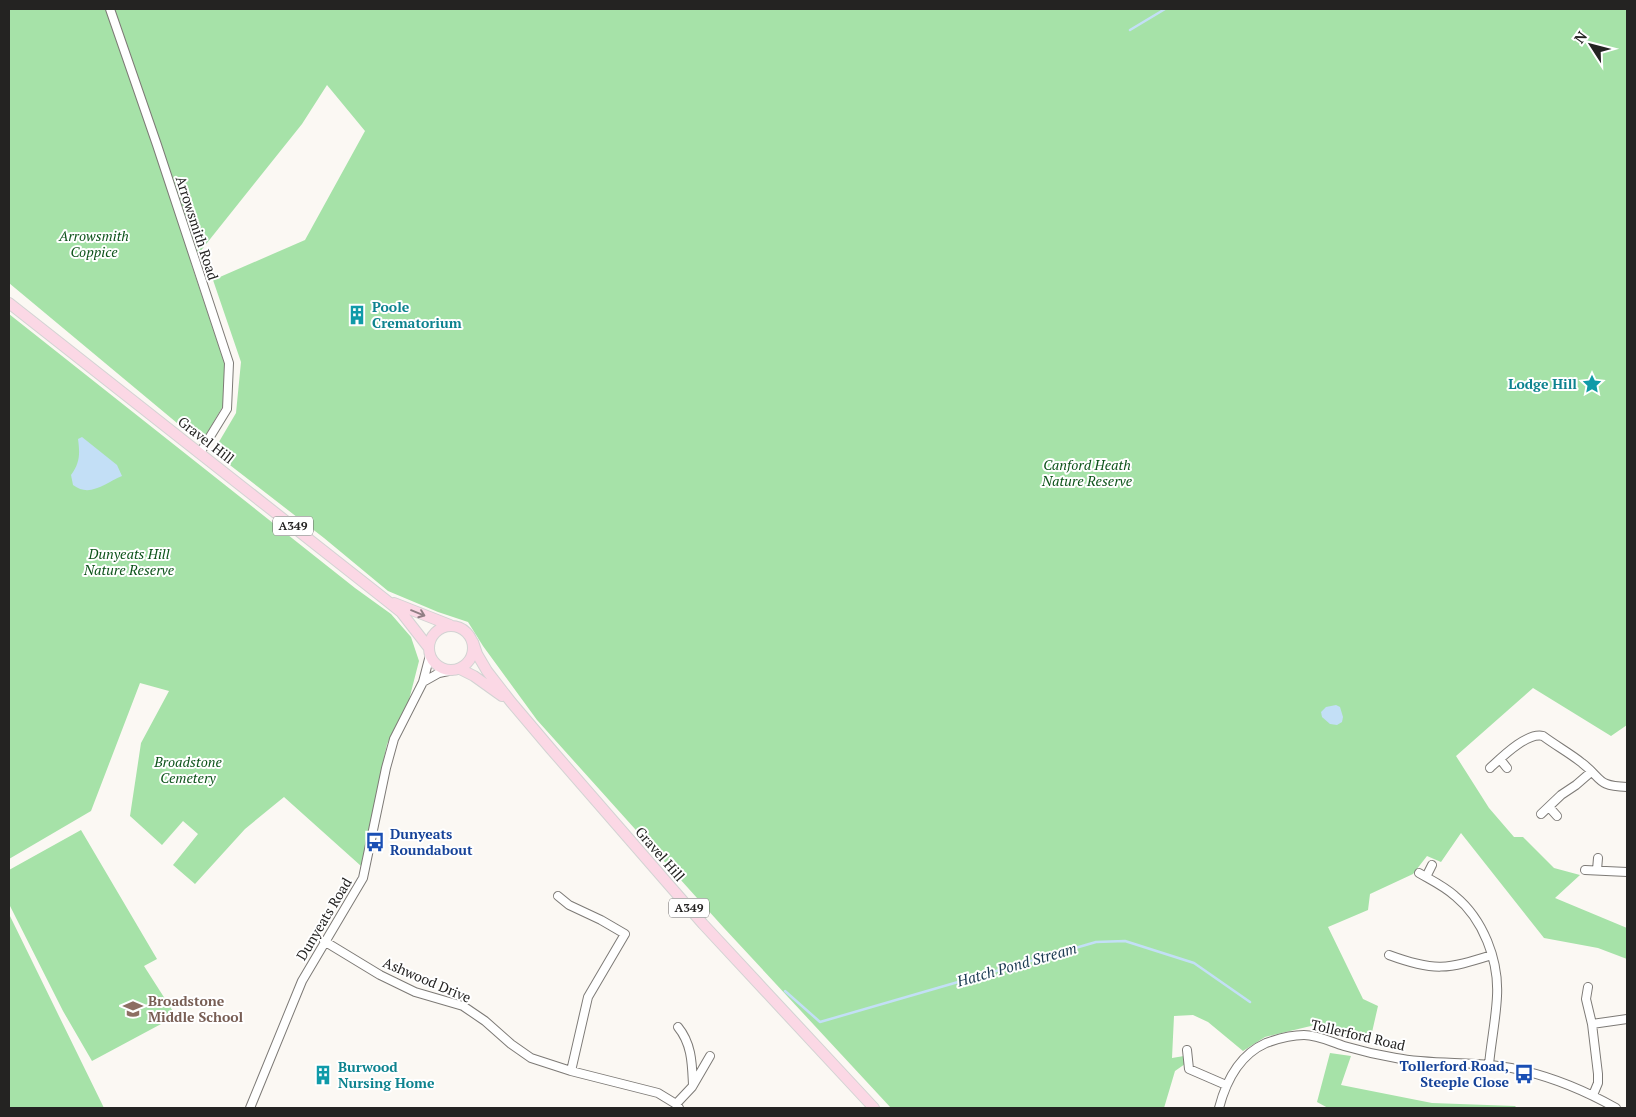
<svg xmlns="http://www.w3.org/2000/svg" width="1636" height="1117" viewBox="0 0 1636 1117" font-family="'PT Serif',serif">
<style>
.green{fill:#a6e2a8}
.water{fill:#c3dff6}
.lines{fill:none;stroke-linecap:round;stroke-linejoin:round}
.stream{stroke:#c3dff6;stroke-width:2.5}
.minor-casing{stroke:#7d7a76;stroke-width:10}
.major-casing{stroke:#d3d3d3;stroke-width:12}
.minor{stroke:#fff;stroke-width:8}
.major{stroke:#fbd8e5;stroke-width:10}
.oneway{stroke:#907e84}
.labels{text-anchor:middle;stroke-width:4;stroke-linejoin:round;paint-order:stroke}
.shield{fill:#fff;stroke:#666564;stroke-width:1}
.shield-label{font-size:12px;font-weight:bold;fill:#242322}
.street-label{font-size:14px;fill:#242322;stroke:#fff}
.park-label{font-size:14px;font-style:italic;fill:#0d531a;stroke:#fff}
.culture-label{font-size:14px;font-weight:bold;fill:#0d838f;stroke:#fff;text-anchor:start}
.transit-label{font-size:14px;font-weight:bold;fill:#164399;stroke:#fff;text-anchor:start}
.education-label{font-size:14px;font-weight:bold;fill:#785e54;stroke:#fff;text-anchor:start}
.water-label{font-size:15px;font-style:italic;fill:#193950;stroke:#fff}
</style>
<rect width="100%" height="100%" fill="#fbf8f3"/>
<path class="green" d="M 9,9 L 1627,9 L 1627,725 L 1611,736 L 1533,688 L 1456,756 L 1489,808 L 1514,837 L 1523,837 L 1554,868 L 1580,875 L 1555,898 L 1627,928 L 1627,959 L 1598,948 L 1544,938 L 1461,833 L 1441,862 L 1427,856 L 1413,874 L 1370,894 L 1368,910 L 1328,927 L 1363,999 L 1378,1006 L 1370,1041 L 1345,1035 L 1315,1025 L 1265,1037 L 1243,1051 L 1208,1022 L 1193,1015 L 1174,1016 L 1172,1058 L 1184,1056 L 1185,1064 L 1175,1071 L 1164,1108 L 891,1108 L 724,928 L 537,720 L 483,646 L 468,622 L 438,612 L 388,591 L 324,538 L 213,452 L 236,413 L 241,362 L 213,280 L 305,240 L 365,131 L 327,85 L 302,124 L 191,263 L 226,368 L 223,406 L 201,443 L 9,283 Z
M 9,314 L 355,588 L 391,614 L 411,637 L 419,661 L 409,700 L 387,744 L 361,866 L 284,797 L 245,829 L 195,884 L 173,865 L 198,834 L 183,821 L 162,845 L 130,816 L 141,743 L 169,691 L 140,683 L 91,811 L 9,859 Z
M 81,830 L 157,959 L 144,966 L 176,1016 L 92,1061 L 63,1011 L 9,904 L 9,870 Z
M 9,914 L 104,1108 L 9,1108 Z
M 1330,1053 L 1351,1056 L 1341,1085 L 1432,1103 L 1515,1106 L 1517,1108 L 1328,1108 L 1317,1102 Z"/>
<path class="water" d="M 82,437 L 117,465 L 122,476 C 105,483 90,498 73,485 L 71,475 C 80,463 80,454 78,439 Z
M 1336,705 L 1340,707 L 1343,717 L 1342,722 L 1337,725 L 1330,724 L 1322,717 L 1321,712 L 1326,707 Z"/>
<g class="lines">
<path class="stream" d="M 1130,30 L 1165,9
M 785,991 L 820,1022 L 1096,942 L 1125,941 L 1194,963 L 1250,1002"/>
<defs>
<path id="minor" d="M 110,9 L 157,145 L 229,363 L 227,409 L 200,453
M 423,682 L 439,673 L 453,670
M 1500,759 L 1507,768
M 1490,768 C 1502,757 1527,732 1543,736 C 1555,745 1571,754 1582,763 C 1603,779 1596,786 1627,787
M 1549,807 L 1557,816
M 1541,814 L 1561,795 L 1576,785 L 1591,772
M 1585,870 L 1627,872
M 1597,870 L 1598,858
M 1419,873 C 1431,880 1444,886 1455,896 C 1483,919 1499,960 1497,996 C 1496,1019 1491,1042 1489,1065
M 1426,877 L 1432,865
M 558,896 L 569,905 L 601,920 L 625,934 L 588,997 L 571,1071
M 324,941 L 380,975 L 415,992 L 463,1006 L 485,1021 L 511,1044 L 531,1058 L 571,1071 L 658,1093 L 676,1104 L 679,1108
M 1389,955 C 1435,972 1447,969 1492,955
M 1588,987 L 1586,999 L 1592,1024
M 678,1027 C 692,1044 692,1064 693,1085
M 1187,1050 L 1189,1069 L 1226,1085
M 1593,1095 L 1598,1083 L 1598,1074 L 1592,1024 L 1627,1019
M 676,1104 L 692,1087 L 710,1056
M 250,1108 L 302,981 L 363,878 L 386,768 L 394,739 L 423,682 L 430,655
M 1219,1108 C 1226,1081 1239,1055 1266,1043 C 1277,1039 1292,1035 1304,1035 C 1318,1035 1331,1042 1344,1046 C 1361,1051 1378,1055 1396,1058 C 1427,1064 1459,1062 1491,1065 C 1535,1070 1577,1086 1616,1108"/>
<path id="major" d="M 9,303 L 386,600 L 401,612 L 429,648
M 394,603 L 450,625
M429 648a22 22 0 1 1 44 0a22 22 0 1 1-44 0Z
M 473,642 L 477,654 L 487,671 L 511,702 L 550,748 L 703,924 L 874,1108
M 460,669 L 474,676 L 502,696"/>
</defs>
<use href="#minor" class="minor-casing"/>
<use href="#major" class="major-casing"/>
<use href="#minor" class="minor"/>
<use href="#major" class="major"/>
</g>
<defs><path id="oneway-shaft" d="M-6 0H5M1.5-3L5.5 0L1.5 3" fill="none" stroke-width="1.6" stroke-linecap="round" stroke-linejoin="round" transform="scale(1.25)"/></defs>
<use class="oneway" href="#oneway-shaft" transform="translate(418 613) rotate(22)"/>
<defs>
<symbol id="building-bare" viewBox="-9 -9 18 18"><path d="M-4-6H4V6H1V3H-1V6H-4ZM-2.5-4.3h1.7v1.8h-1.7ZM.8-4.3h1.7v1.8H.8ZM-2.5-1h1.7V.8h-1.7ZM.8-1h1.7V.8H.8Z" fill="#0f9aa8" stroke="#fff" stroke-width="2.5" paint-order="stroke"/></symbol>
<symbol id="sight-bare" viewBox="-9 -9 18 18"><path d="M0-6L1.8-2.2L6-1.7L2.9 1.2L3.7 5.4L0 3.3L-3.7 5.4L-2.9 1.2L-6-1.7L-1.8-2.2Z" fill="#0f9aa8" stroke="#fff" stroke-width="2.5" paint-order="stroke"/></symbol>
<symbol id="bus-bare" viewBox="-9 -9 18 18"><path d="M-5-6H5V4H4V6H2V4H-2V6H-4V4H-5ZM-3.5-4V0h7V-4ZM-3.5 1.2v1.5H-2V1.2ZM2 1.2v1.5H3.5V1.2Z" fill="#1a4fb4" stroke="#fff" stroke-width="2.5" paint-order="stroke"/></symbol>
<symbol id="school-bare" viewBox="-9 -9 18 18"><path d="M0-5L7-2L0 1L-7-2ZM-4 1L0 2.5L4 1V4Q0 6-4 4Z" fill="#8d6e63" stroke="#fff" stroke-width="2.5" paint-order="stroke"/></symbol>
</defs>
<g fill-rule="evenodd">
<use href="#building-bare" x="343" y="301" width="28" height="28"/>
<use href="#sight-bare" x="1578" y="370" width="28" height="28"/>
<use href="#bus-bare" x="361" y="828" width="28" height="28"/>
<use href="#school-bare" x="119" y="995" width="28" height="28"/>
<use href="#bus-bare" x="1510" y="1060" width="28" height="28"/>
<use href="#building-bare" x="309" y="1061" width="28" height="28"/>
</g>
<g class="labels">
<g class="shield">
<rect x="273" y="516.5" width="40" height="19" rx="4"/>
<rect x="669" y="898.5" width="40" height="19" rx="4"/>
</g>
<g class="shield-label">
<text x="293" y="530">A349</text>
<text x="689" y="912">A349</text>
</g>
<g class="street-label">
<text transform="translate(197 228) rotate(72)" y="5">Arrowsmith Road</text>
<text transform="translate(206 440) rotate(38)" y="5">Gravel Hill</text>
<text transform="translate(660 854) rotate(49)" y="5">Gravel Hill</text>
<text transform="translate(324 919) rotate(-59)" y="5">Dunyeats Road</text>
<text transform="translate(427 980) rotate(23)" y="5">Ashwood Drive</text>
<text transform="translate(1358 1035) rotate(13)" y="5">Tollerford Road</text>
</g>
<g class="park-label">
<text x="94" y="241">Arrowsmith<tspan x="94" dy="16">Coppice</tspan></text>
<text x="1087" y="470">Canford Heath<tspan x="1087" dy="16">Nature Reserve</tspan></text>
<text x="129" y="559">Dunyeats Hill<tspan x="129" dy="16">Nature Reserve</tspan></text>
<text x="188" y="767">Broadstone<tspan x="188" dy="16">Cemetery</tspan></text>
</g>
<g class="culture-label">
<text x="372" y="312">Poole<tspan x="372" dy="16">Crematorium</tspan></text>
<text x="1577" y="389" text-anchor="end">Lodge Hill</text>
<text x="338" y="1072">Burwood<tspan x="338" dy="16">Nursing Home</tspan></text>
</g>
<g class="transit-label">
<text x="390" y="839">Dunyeats<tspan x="390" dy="16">Roundabout</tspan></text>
<text x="1509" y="1071" text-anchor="end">Tollerford Road,<tspan x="1509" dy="16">Steeple Close</tspan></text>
</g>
<g class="education-label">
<text x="148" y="1006">Broadstone<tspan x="148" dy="16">Middle School</tspan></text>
</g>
<g class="water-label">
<text transform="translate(1017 965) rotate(-16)" y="5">Hatch Pond Stream</text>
</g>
</g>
<rect width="1636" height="1117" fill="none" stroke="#242322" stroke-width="20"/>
<g transform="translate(1591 45) rotate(306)" stroke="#ffffff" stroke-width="4" paint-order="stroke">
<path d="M0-4L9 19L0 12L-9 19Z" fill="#242322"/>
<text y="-8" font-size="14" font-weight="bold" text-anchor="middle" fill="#242322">N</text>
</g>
</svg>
